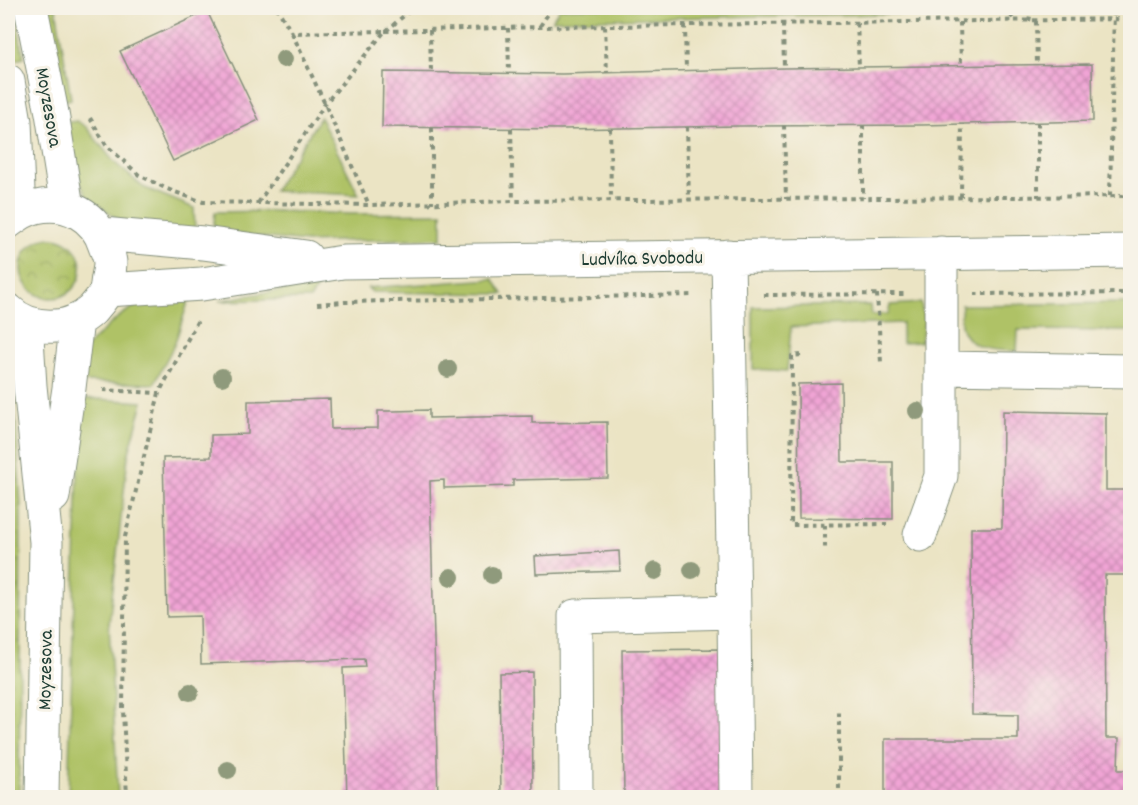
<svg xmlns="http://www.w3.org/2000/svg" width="1138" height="805" viewBox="0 0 1138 805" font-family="Dekko,sans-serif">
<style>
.grass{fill:#afc266;stroke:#67804d;stroke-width:1.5}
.park{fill:url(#park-crowns);stroke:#67804d;stroke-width:1.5}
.building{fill:url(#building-cross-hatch)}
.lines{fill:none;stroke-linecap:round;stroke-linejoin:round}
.minor-casing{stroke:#85907c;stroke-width:35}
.path{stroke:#85907c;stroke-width:4;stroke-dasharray:4.5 4.5;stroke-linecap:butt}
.minor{stroke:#fff;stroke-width:33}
.tree{fill:#8f9a7b}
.labels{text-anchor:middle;stroke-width:6;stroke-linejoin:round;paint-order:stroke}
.street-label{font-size:20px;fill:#1f3d34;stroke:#f7f3e8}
</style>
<defs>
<pattern id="park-crowns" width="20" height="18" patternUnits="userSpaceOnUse" patternTransform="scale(1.5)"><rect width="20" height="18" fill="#afc266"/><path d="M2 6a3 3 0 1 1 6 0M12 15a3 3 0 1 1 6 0" fill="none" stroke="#8e9f55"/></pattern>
<pattern id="building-cross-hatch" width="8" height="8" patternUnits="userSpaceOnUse" patternTransform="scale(1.5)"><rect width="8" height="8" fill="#f1a4d5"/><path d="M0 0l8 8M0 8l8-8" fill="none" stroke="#c387ae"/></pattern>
</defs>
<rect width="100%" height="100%" fill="#f7f3e8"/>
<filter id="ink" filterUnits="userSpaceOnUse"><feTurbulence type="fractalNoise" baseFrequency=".0167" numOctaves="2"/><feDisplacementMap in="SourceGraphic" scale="12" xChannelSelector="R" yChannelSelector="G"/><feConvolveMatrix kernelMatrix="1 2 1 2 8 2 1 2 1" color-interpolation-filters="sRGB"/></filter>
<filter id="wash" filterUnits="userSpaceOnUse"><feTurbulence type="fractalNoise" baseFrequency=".008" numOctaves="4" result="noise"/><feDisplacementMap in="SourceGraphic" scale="24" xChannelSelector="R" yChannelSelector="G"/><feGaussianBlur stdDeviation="1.35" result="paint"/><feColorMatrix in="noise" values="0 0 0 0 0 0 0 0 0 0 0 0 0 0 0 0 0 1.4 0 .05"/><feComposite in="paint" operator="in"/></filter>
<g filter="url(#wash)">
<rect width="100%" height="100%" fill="#ebe4c4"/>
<path class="grass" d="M 8,8 L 14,8 L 24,58 L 15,60 L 8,21 Z
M 39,8 L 56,8 L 71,99 L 60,102 Z
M 560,8 L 990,8 L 994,12 L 552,20 Z
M 320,117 L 359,195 L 274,191 Z
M 77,121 L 86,127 L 114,162 L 143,187 L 194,208 L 195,233 L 132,230 L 87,196 L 74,170 L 63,123 Z
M 278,211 L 350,214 L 442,213 L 442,238 L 306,242 L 213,232 L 215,212 Z
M 493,279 L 503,294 L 372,292 L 368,288 Z
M 318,287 L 310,299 L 219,301 C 252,294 285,289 318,287 Z
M 189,299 L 175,343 L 154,384 L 84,382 L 85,348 C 104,331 124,306 151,301 C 163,299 176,300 189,299 Z
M 921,303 L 924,322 L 921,342 L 902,343 L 902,323 L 791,327 L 787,371 L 753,369 L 753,307 L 870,305 L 871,315 L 888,314 L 890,305 Z
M 1130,303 L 1130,331 L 1018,330 L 1017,351 C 996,351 966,350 961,325 C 960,319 961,312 962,305 Z
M 80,398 L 143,402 L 128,456 L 109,624 L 118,797 L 68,798 Z"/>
<path class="park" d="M21 268a30 30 0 1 1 60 0a30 30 0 1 1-60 0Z
M 14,393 L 21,507 L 19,797 L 8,798 L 8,394 Z"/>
<g id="blocks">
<path class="building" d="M 207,11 L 259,120 L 173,161 L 120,51 Z
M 1092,64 L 1093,121 L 922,125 L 739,126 L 561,129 L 382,127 L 383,72 L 562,74 L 784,68 Z
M 841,383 L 842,462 L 893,462 L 893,519 L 799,518 L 798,384 Z
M 330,399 L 331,429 L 378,428 L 378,411 L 393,411 L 429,410 L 429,418 L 532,416 L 532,423 L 607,422 L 608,478 L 513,480 L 513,486 L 444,488 L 444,480 L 430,481 L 438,798 L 347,798 L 343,668 L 365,667 L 364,659 L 201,664 L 200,616 L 167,617 L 163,458 L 211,457 L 211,435 L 248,434 L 248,401 Z
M 1003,411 L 1106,413 L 1106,490 L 1130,490 L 1130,575 L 1105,575 L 1106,738 L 1119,738 L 1118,770 L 1130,770 L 1130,798 L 885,798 L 885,739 L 1018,739 L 1018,715 L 972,714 L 971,528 L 1002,528 Z
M 619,551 L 620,571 L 536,574 L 535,556 Z
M 722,649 L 725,798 L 624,798 L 622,650 Z
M 532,672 L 533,796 L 501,797 L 499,673 Z"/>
</g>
</g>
<g filter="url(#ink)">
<use href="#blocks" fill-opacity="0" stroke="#85907c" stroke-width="1.5"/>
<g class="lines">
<defs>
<path id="minor" d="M 31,8 L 52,113 L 67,207
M 8,81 L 15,122 L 19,214
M 8,222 C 16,216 25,209 36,207 C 67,200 96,216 105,246 C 107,251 110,258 110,263 C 110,268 109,273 108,277 C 107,282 107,287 106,291 C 103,298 97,304 92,310 C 83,319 68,326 55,326 C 38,327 21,323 8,310
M 102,234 L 203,243 L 306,257
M 106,290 L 202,284 L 343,262 L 1130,251
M 26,322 L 30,386 L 46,542 L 42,798
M 941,368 L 1130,371
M 53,496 L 69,388 L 77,320
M 920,535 L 941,476 L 941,253
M 734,612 L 736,798
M 576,798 L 575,616 L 734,612 L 728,256"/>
</defs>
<use href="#minor" class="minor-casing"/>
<path class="path" d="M 1004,8 L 1016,21
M 1029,21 L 1032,8
M 1036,21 L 1037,65
M 960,22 L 961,65
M 857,23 L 859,67
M 783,24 L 784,68
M 685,25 L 686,71
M 540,26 L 552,8
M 605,26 L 607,73
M 508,28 L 509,73
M 430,30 L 431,73
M 385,31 L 539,27 L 1130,19
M 386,31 L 413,8
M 292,33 L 325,104 L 369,205
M 90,118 L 106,145 L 139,175 L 167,189 L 203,202 L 369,205 L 513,201 L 1130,196
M 1038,122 L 1038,197
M 784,125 L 786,199
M 863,125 L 863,198
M 687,127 L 689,200
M 432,128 L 432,203
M 610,128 L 611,200
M 511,129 L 513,201
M 1110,196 L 1114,9 L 1119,8
M 961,197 L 962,124
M 258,203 L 325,104 L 385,31 L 292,33 L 277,8
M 877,294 L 881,363
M 974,294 L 1130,293
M 764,295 L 907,294
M 317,304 L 344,302 L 694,295
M 801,355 L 792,356 L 791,525 L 887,524
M 103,390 L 159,393
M 825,525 L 825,552
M 127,798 L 123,710 L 125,537 L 159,393 L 198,320
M 839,798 L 839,711"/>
<use href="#minor" class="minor"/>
</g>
<g class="tree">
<circle cx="284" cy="59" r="9"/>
<circle cx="448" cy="369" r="9"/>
<circle cx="222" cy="377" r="9"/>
<circle cx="917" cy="411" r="9"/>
<circle cx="692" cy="570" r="9"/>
<circle cx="655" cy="571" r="9"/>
<circle cx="492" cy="575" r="9"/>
<circle cx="451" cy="577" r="9"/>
<circle cx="190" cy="692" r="9"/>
<circle cx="228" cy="770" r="9"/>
</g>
</g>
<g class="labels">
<g class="street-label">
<text transform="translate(50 107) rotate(80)" y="7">Moyzesova</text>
<text transform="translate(642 257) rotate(-1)" y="7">Ludvíka Svobodu</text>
<text transform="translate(44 670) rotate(-89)" y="7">Moyzesova</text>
</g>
</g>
<rect width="1138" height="805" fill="none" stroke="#f7f3e8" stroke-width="30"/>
</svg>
